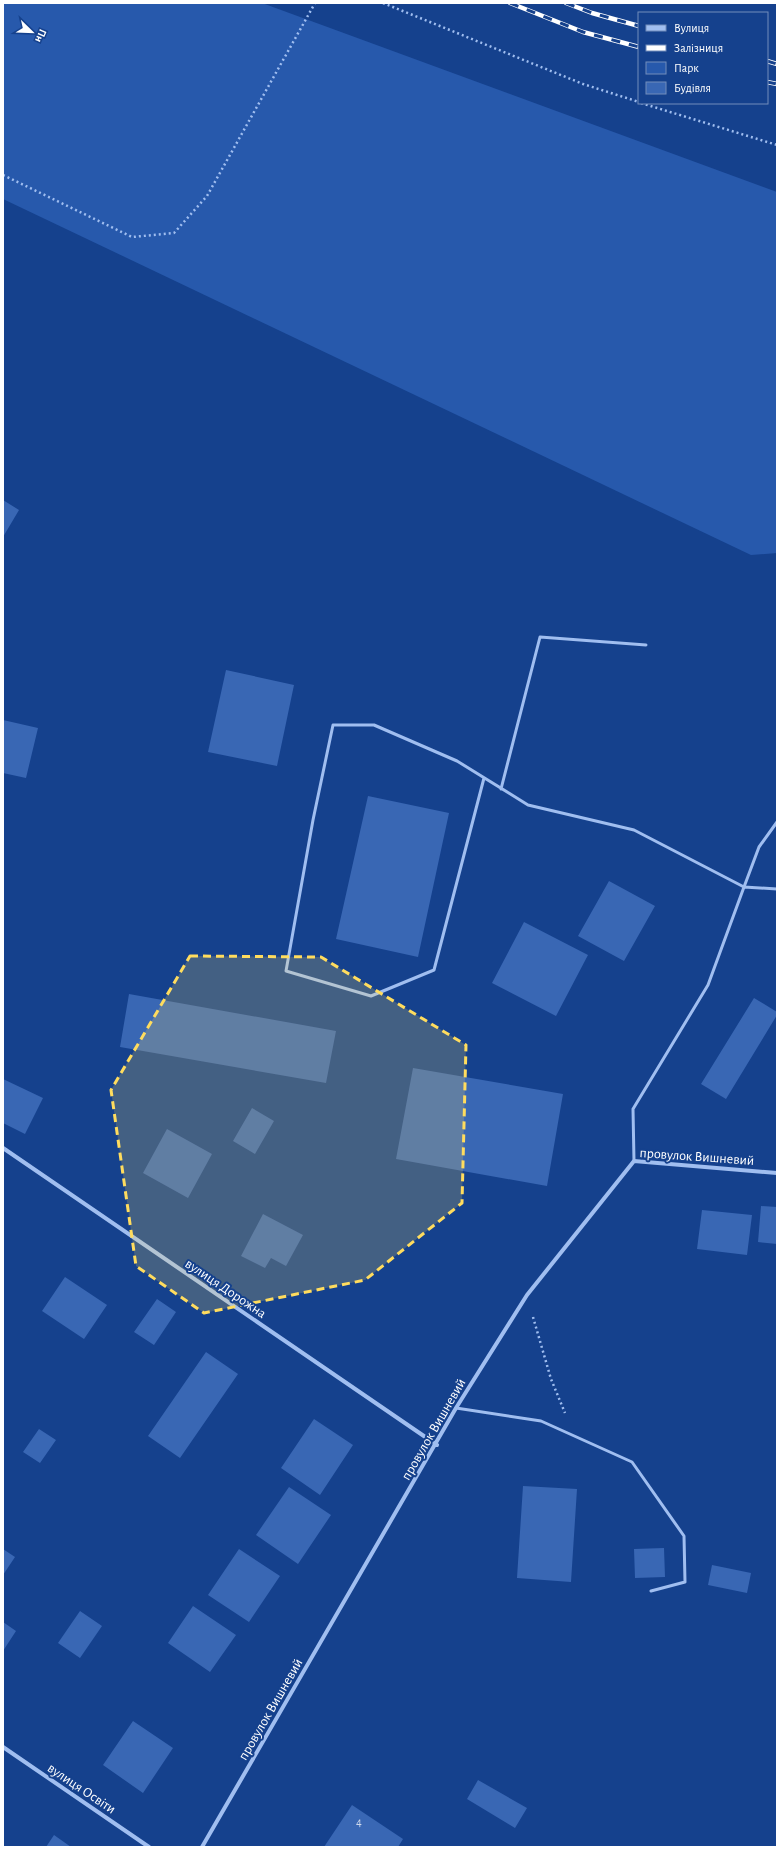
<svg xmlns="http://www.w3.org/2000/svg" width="780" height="1850" viewBox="0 0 780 1850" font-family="'Alegreya Sans',sans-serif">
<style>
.green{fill:#2759ac}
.building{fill:#3967b4}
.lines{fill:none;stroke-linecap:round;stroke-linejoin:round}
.path{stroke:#a0bef0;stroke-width:2.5;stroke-dasharray:2 3;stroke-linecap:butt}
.service{stroke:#a0bef0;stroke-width:3}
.minor{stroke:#a0bef0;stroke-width:4}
.rail-casing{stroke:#fff;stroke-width:4.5}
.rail{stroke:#15418d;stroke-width:3;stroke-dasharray:9;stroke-linecap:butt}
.marked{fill:#ffdc5e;fill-opacity:0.2;stroke:#ffdc5e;stroke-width:3;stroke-dasharray:8 5;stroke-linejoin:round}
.labels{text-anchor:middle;stroke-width:4;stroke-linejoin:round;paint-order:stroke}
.number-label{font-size:12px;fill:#ced9ec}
.street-label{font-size:14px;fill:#fff;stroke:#15418d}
</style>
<rect width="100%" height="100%" fill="#15418d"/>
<path class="green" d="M 3,3 L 262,3 L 777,192 L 777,553 L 751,555 L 3,199 Z"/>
<path class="building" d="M 3,500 L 19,510 L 3,537 Z
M 226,670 L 294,685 L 277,766 L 208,752 Z
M 3,720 L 38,728 L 26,778 L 3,773 Z
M 368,796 L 449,813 L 418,957 L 336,939 Z
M 609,881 L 655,906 L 624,961 L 578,936 Z
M 524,922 L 588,955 L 556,1016 L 492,983 Z
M 129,994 L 336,1031 L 326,1083 L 120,1047 Z
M 754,998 L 777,1012 L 777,1015 L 726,1099 L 701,1084 Z
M 413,1068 L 563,1094 L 547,1186 L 396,1159 Z
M 3,1079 L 43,1098 L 25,1134 L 3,1123 Z
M 252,1108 L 274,1121 L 255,1154 L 233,1141 Z
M 167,1129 L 212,1154 L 188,1198 L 143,1173 Z
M 761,1206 L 777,1207 L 777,1244 L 758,1242 Z
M 702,1210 L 752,1215 L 747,1255 L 697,1249 Z
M 263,1214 L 303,1235 L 286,1266 L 271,1258 L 265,1268 L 241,1256 Z
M 65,1277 L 107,1305 L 84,1339 L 42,1311 Z
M 157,1299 L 176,1312 L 154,1345 L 134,1332 Z
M 206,1352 L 238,1374 L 180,1458 L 148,1436 Z
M 314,1419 L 353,1445 L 320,1495 L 281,1468 Z
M 39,1429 L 56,1440 L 40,1463 L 23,1452 Z
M 523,1486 L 577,1489 L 571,1582 L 517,1578 Z
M 289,1487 L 331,1515 L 298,1564 L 256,1535 Z
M 664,1548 L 665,1577 L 635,1578 L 634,1549 Z
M 3,1549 L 15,1557 L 3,1575 Z
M 239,1549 L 280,1576 L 249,1622 L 208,1595 Z
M 712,1565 L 751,1573 L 747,1593 L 708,1585 Z
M 193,1606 L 236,1635 L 210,1672 L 168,1643 Z
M 80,1611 L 102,1626 L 80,1658 L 58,1643 Z
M 3,1622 L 16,1631 L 3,1651 Z
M 133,1721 L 173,1748 L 143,1793 L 103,1765 Z
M 478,1780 L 527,1808 L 515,1828 L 467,1799 Z
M 352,1805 L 403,1839 L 398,1847 L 324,1847 Z
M 54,1835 L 71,1847 L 46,1847 Z"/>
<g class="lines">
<path class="path" d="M 383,3 L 583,84 L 639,102
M 641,103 L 777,145
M 3,175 L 132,237 L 174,233 L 207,196 L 315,3
M 533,1317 L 551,1379 L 565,1413"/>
<path class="service" d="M 484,778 L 434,970 L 371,996 L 286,971 L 313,820 L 333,725 L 374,725 L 457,761 L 528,805 L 634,830 L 744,887 L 708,985 L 633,1109 L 634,1161
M 501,789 L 540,637 L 646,645
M 777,822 L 759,847 L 744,887 L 777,889
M 456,1408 L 541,1421 L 632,1462 L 684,1536 L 685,1582 L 651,1591"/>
<path class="minor" d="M 3,1148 L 437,1445
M 3,1747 L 149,1847
M 202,1847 L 456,1408 L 527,1295 L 634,1161 L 777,1173"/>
<defs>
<path id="rail" d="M 510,3 L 583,32 L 639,47
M 566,3 L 592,13 L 639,26
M 767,61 L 777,64
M 767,82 L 777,84"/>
</defs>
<use href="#rail" class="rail-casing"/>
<use href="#rail" class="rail"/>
</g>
<path class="marked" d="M 190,956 L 321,957 L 466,1045 L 462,1203 L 365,1280 L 204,1313 L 136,1266 L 111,1090 Z"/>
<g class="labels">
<g class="number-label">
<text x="359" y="1826">4</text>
</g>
<g class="street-label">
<text transform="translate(697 1156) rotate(4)" y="5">провулок Вишневий</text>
<text transform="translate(226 1288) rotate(34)" y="5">вулиця Дорожна</text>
<text transform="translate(433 1429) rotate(-60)" y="5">провулок Вишневий</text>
<text transform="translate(270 1709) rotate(-60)" y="5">провулок Вишневий</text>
<text transform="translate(82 1788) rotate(34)" y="5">вулиця Освіти</text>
</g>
</g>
<rect width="780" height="1850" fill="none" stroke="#ffffff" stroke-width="8"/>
<rect x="638" y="12" width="130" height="92" fill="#15418d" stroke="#738dbb"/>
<rect x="646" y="25" width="20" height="6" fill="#a0bef0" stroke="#738dbb"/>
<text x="674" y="32" font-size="12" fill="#ffffff">Вулиця</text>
<rect x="646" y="45" width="20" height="6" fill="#ffffff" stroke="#738dbb"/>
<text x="674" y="52" font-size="12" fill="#ffffff">Залізниця</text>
<rect x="646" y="62" width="20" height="12" fill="#2759ac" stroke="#738dbb"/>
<text x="674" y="72" font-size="12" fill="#ffffff">Парк</text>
<rect x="646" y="82" width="20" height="12" fill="#3967b4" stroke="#738dbb"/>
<text x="674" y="92" font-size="12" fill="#ffffff">Будівля</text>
<g transform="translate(32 32) rotate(113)" stroke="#15418d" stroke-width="3" paint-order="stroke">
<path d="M0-3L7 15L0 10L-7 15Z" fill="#ffffff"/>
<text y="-6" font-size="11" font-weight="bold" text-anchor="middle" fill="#ffffff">Пн</text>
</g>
</svg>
